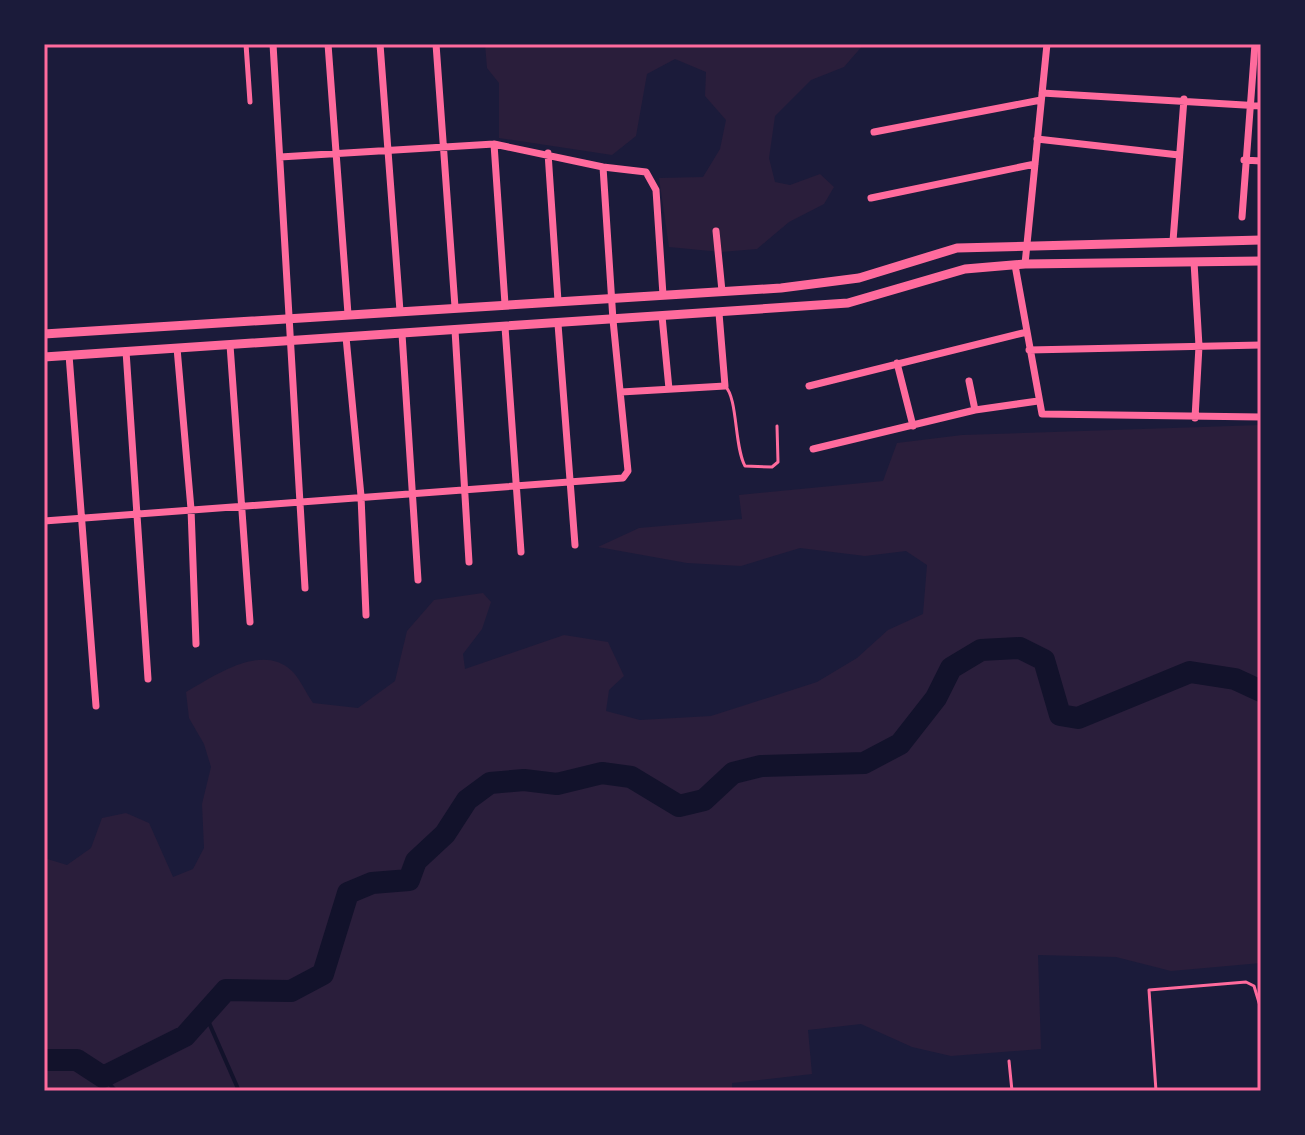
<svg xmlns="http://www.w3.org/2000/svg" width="1305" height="1135" viewBox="0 0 1305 1135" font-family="Ubuntu,sans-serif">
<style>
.green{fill:#2a1e3b}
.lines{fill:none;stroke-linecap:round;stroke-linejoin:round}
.stream{stroke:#12122b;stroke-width:4}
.river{stroke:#12122b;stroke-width:22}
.service{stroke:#ff6b9d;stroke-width:3}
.pedestrian{stroke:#ff6b9d;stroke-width:5}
.minor{stroke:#ff6b9d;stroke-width:7}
.tertiary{stroke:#ff6b9d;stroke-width:9}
.neatline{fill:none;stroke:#ff6b9d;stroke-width:3}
</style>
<rect width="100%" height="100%" fill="#1b1b3a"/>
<path class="green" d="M 485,44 L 864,44 L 844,67 L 811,80 L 775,116 L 769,158 L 775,182 L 790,185 L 820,174 L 834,187 L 824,204 L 789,222 L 757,249 L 721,252 L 669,247 L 659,178 L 703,177 L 720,149 L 726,120 L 705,96 L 706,72 L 675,59 L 647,74 L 636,136 L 612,155 L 499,138 L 499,83 L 487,68 Z
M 1261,425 L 1261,963 L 1171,971 L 1116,957 L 1038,955 L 1041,1049 L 951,1056 L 912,1047 L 861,1024 L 808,1030 L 812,1074 L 732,1083 L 732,1091 L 44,1091 L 44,858 L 67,865 L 91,848 L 102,818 L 126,813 L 149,823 L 173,877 L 193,869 L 204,848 L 202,804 L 211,767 L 204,744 L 189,718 L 186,692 C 214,676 262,642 292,671 C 300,679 306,693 313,703 L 358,708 L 395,681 L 407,631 L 434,600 L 483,593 L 491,602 L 482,629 L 463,654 L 465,669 L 564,635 L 608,642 L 624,676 L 609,690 L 606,711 L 640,720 L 711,716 L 817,682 L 857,658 L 888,630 L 923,614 L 927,565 L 906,551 L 865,556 L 800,548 L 741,566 L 687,563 L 598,547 L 639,528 L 742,519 L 739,495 L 883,481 L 897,443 L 962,435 Z"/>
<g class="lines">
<path class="stream" d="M 206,1016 L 239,1091
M 103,1077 L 116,1091"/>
<path class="river" d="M 44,1060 L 77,1060 L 103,1077 L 185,1036 L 226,990 L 291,991 L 323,974 L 348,893 L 372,883 L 409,880 L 416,861 L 445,834 L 467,800 L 490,783 L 524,780 L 557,784 L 602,773 L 631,777 L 679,806 L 704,800 L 733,773 L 761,766 L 864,763 L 900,744 L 936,698 L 951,668 L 981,650 L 1020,648 L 1044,660 L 1060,715 L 1078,718 L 1190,672 L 1235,679 L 1261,691"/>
<path class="service" d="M 725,386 C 738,398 734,446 745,466 L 772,467 L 778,462 L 777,426
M 1009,1061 L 1012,1091
M 1156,1091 L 1149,990 L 1246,982 L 1254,986 L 1261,1009"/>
<path class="pedestrian" d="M 246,44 L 250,102"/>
<path class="minor" d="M 273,44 L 305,588
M 328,44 L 348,314
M 380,44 L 400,311
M 436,44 L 455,307
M 1042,93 L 1261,106
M 874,132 L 1041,100
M 1037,139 L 1179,155
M 494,144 L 505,304
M 548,153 L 558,301
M 280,157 L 494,144 L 603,167 L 646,172 L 656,190 L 663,295
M 1244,160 L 1261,161
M 871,198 L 1035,164
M 1242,217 L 1255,44
M 716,231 L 722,291
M 1173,241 L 1184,99
M 1194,262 L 1199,346 L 1195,418
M 1025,264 L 1047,44
M 1015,265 L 1042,414 L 1261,417
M 662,316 L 669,389
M 558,324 L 575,545
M 505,327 L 521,552
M 455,330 L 469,562
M 402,334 L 418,580
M 346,337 L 361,496 L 366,615
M 230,345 L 250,622
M 177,348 L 191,509 L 196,644
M 1029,350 L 1261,345
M 126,351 L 148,679
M 69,355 L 96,706
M 897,363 L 913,426
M 969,381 L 975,410
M 809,386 L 1027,332
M 621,392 L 725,386 L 719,313
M 813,449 L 975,410 L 1038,401
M 44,521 L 623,478 L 628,471 L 613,320 L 603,167"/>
<path class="tertiary" d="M 44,334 L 781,288 L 859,278 L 957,248 L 1261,240
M 44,357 L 848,303 L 965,269 L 1025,264 L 1261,261"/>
</g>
<rect width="1305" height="1135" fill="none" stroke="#1b1b3a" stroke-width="92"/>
<rect x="46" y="46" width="1213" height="1043" class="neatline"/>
</svg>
